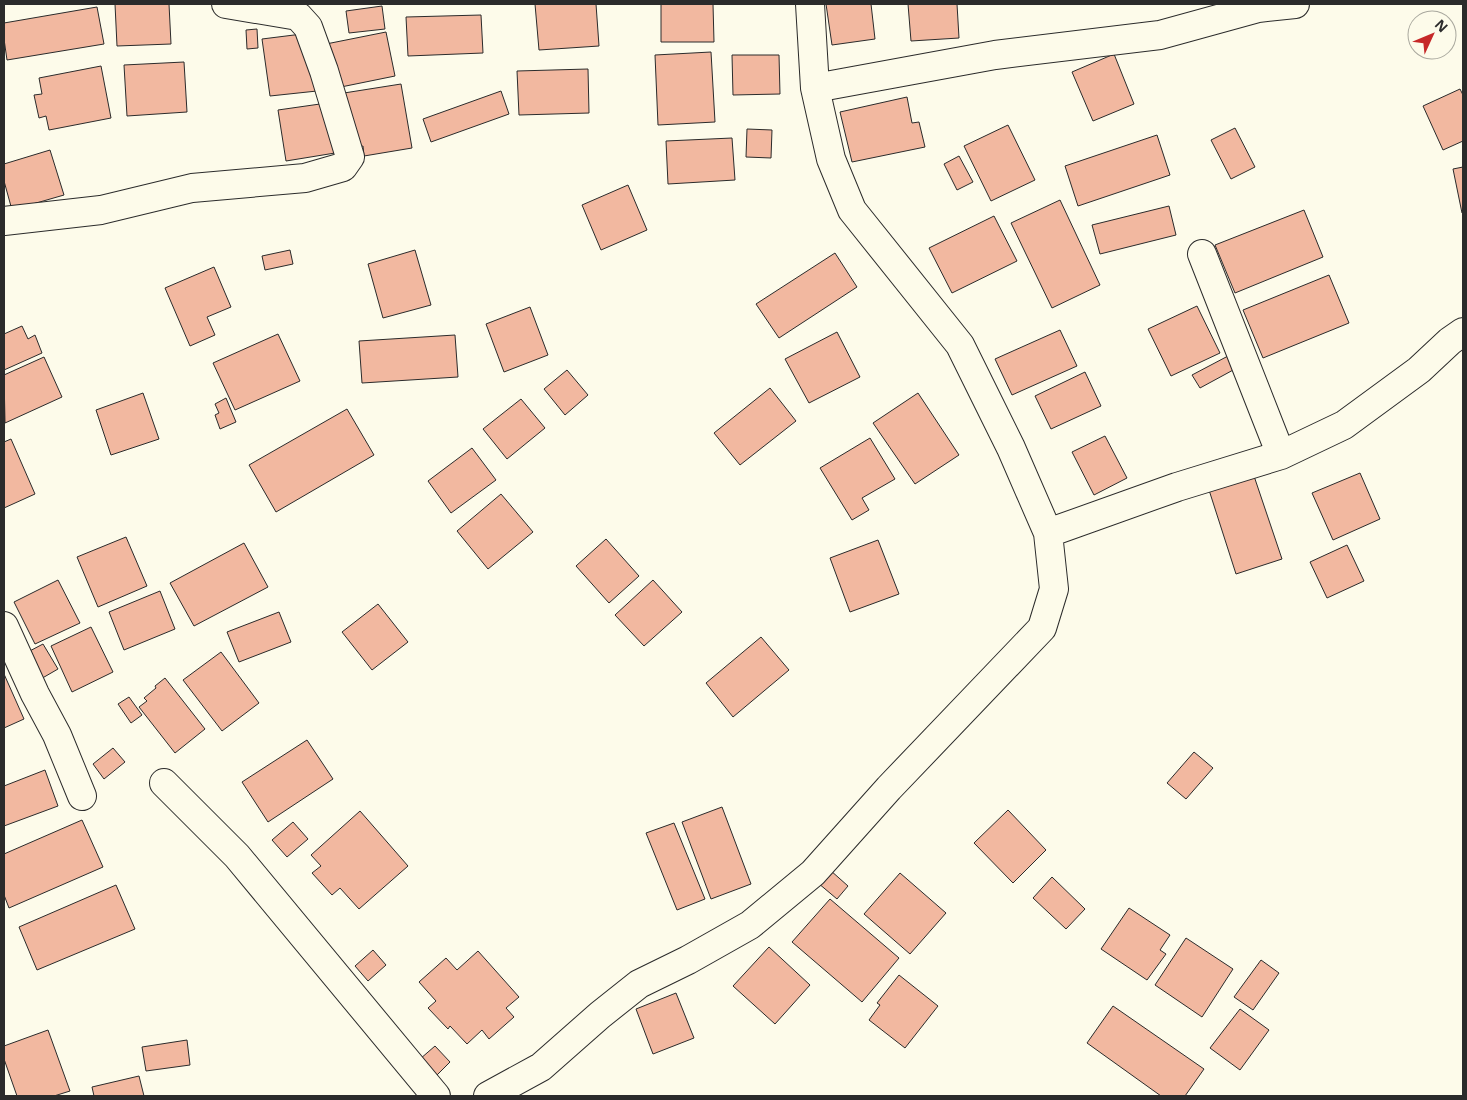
<svg xmlns="http://www.w3.org/2000/svg" width="1467" height="1100" viewBox="0 0 1467 1100" font-family="'Noto Sans',sans-serif">
<style>
.building{fill:#f2b8a0;stroke:#2b2b2b}
.lines{fill:none;stroke-linecap:round;stroke-linejoin:round}
.minor-casing{stroke:#2b2b2b;stroke-width:30}
.minor{stroke:#fdfbea;stroke-width:28}
</style>
<rect width="100%" height="100%" fill="#fdfbea"/>
<path class="building" d="M 115,4 L 169,4 L 171,44 L 117,46 Z
M 535,4 L 596,4 L 599,46 L 539,50 Z
M 661,4 L 713,4 L 714,42 L 661,42 Z
M 826,4 L 871,4 L 875,39 L 832,45 Z
M 908,4 L 957,4 L 959,38 L 911,41 Z
M 382,6 L 385,29 L 349,33 L 346,11 Z
M 97,7 L 104,44 L 7,60 L 4,39 L 4,23 Z
M 481,15 L 483,53 L 408,56 L 406,17 Z
M 257,29 L 258,48 L 247,49 L 246,30 Z
M 386,32 L 395,76 L 336,88 L 326,44 Z
M 310,33 L 317,91 L 270,96 L 262,39 Z
M 711,52 L 715,122 L 658,125 L 655,55 Z
M 1114,54 L 1134,104 L 1093,121 L 1072,72 Z
M 732,55 L 779,55 L 780,94 L 733,95 Z
M 184,62 L 187,112 L 127,116 L 124,65 Z
M 101,66 L 111,118 L 49,130 L 46,116 L 39,118 L 34,95 L 42,94 L 39,78 Z
M 588,69 L 589,113 L 519,115 L 517,71 Z
M 401,84 L 412,148 L 364,156 L 363,146 L 353,148 L 344,93 Z
M 1460,89 L 1463,95 L 1463,141 L 1443,150 L 1423,106 Z
M 501,91 L 509,114 L 431,142 L 423,119 Z
M 907,97 L 912,123 L 919,122 L 925,147 L 852,162 L 840,112 Z
M 327,103 L 335,153 L 286,161 L 278,110 Z
M 1008,125 L 1035,180 L 991,201 L 964,146 Z
M 1235,128 L 1255,167 L 1231,179 L 1211,140 Z
M 747,129 L 772,130 L 771,158 L 746,157 Z
M 1157,135 L 1170,175 L 1078,206 L 1065,166 Z
M 732,138 L 735,180 L 668,184 L 666,141 Z
M 50,150 L 64,195 L 12,210 L 4,181 L 4,164 Z
M 959,156 L 973,182 L 957,190 L 944,164 Z
M 1463,167 L 1463,213 L 1462,213 L 1453,169 Z
M 628,185 L 647,230 L 601,250 L 582,205 Z
M 1060,200 L 1100,285 L 1052,308 L 1011,223 Z
M 1169,206 L 1176,235 L 1100,254 L 1092,225 Z
M 1304,210 L 1323,257 L 1235,293 L 1215,245 Z
M 994,216 L 1017,261 L 952,293 L 929,248 Z
M 290,250 L 293,264 L 265,270 L 262,256 Z
M 415,250 L 431,305 L 383,318 L 368,264 Z
M 835,253 L 857,287 L 779,338 L 756,304 Z
M 214,267 L 231,307 L 207,317 L 215,335 L 190,346 L 165,288 Z
M 1329,275 L 1349,323 L 1263,358 L 1243,310 Z
M 1197,306 L 1220,353 L 1171,376 L 1148,329 Z
M 530,307 L 548,355 L 504,372 L 486,324 Z
M 22,326 L 28,339 L 35,335 L 42,353 L 4,370 L 4,334 Z
M 1060,330 L 1077,366 L 1012,395 L 995,359 Z
M 837,332 L 860,377 L 809,403 L 785,359 Z
M 278,334 L 300,381 L 235,410 L 213,363 Z
M 455,335 L 458,377 L 362,383 L 359,341 Z
M 1228,356 L 1235,369 L 1200,388 L 1192,375 Z
M 44,357 L 62,397 L 5,423 L 4,375 Z
M 567,370 L 588,395 L 565,415 L 544,389 Z
M 1085,372 L 1101,406 L 1051,429 L 1035,396 Z
M 770,388 L 796,421 L 740,465 L 714,433 Z
M 143,393 L 159,439 L 111,455 L 96,410 Z
M 918,393 L 959,455 L 915,484 L 873,423 Z
M 226,398 L 236,422 L 220,429 L 215,415 L 219,413 L 215,404 Z
M 521,399 L 545,428 L 507,459 L 483,429 Z
M 347,409 L 374,455 L 276,512 L 249,465 Z
M 1105,436 L 1127,478 L 1094,495 L 1072,452 Z
M 870,438 L 895,479 L 862,498 L 869,510 L 852,520 L 820,468 Z
M 11,439 L 35,494 L 4,508 L 4,442 Z
M 472,448 L 496,480 L 451,513 L 428,481 Z
M 1360,473 L 1380,519 L 1333,540 L 1312,493 Z
M 1254,476 L 1282,559 L 1236,574 L 1209,490 Z
M 501,494 L 533,532 L 488,569 L 457,531 Z
M 126,537 L 147,586 L 98,607 L 77,557 Z
M 606,539 L 639,576 L 609,603 L 576,566 Z
M 878,540 L 899,594 L 850,612 L 830,558 Z
M 244,543 L 268,587 L 194,626 L 170,583 Z
M 1347,545 L 1364,581 L 1327,598 L 1310,562 Z
M 58,580 L 80,623 L 35,644 L 14,602 Z
M 653,580 L 682,612 L 644,646 L 615,615 Z
M 160,591 L 175,629 L 124,650 L 109,612 Z
M 378,604 L 408,642 L 372,670 L 342,632 Z
M 279,612 L 291,642 L 239,662 L 227,632 Z
M 91,627 L 113,672 L 72,692 L 51,646 Z
M 761,637 L 789,670 L 733,717 L 706,683 Z
M 43,644 L 58,669 L 39,680 L 24,654 Z
M 221,652 L 259,703 L 222,731 L 183,680 Z
M 4,674 L 24,719 L 4,728 Z
M 165,678 L 205,729 L 175,753 L 139,707 L 147,701 L 144,698 L 156,688 L 155,686 Z
M 129,697 L 142,715 L 131,723 L 118,704 Z
M 307,740 L 333,779 L 268,822 L 242,782 Z
M 113,748 L 125,762 L 104,779 L 93,764 Z
M 1194,752 L 1213,768 L 1186,799 L 1167,783 Z
M 45,770 L 58,806 L 4,826 L 4,786 Z
M 722,807 L 751,884 L 711,899 L 682,822 Z
M 1008,810 L 1046,850 L 1013,883 L 974,843 Z
M 360,811 L 408,866 L 359,909 L 340,888 L 332,895 L 312,873 L 321,866 L 311,855 Z
M 82,820 L 103,867 L 9,908 L 4,895 L 4,854 Z
M 293,822 L 308,839 L 287,857 L 272,840 Z
M 674,823 L 705,899 L 677,910 L 646,833 Z
M 830,870 L 848,886 L 837,899 L 818,883 Z
M 900,873 L 946,913 L 910,954 L 864,914 Z
M 1052,877 L 1085,909 L 1066,929 L 1033,898 Z
M 116,885 L 135,929 L 37,970 L 19,927 Z
M 830,899 L 899,958 L 862,1002 L 792,942 Z
M 1129,908 L 1170,935 L 1160,950 L 1166,954 L 1147,980 L 1101,949 Z
M 1186,938 L 1233,969 L 1202,1017 L 1155,985 Z
M 769,947 L 810,985 L 775,1024 L 733,986 Z
M 373,950 L 386,965 L 368,981 L 355,966 Z
M 478,951 L 519,997 L 506,1008 L 514,1017 L 489,1039 L 482,1030 L 467,1044 L 450,1026 L 448,1029 L 428,1008 L 436,1001 L 419,982 L 446,958 L 457,970 Z
M 1261,960 L 1279,973 L 1253,1010 L 1234,997 Z
M 899,975 L 938,1006 L 905,1048 L 869,1020 L 880,1005 L 877,1003 Z
M 676,993 L 694,1038 L 653,1054 L 636,1009 Z
M 1113,1006 L 1204,1069 L 1185,1096 L 1161,1096 L 1087,1043 Z
M 1240,1009 L 1269,1030 L 1240,1070 L 1210,1048 Z
M 48,1030 L 70,1091 L 54,1096 L 17,1096 L 4,1059 L 4,1046 Z
M 187,1040 L 190,1065 L 146,1071 L 142,1047 Z
M 435,1046 L 450,1062 L 436,1076 L 420,1059 Z
M 139,1076 L 144,1096 L 94,1096 L 92,1087 Z"/>
<g class="lines">
<defs>
<path id="minor" d="M 815,88 L 995,55 L 1160,35 L 1258,8 L 1295,4
M 4,221 L 101,210 L 192,188 L 305,178 L 343,167 L 350,157 L 324,71 L 308,27 L 298,16 L 226,4
M 1202,254 L 1281,455
M 1048,533 L 1177,487 L 1281,455 L 1344,425 L 1419,370 L 1450,341 L 1463,332
M 4,626 L 35,694 L 57,735 L 82,796
M 164,783 L 237,856 L 436,1096
M 488,1096 L 541,1067 L 600,1015 L 639,984 L 688,960 L 750,925 L 813,873 L 889,788 L 1042,628 L 1054,589 L 1048,533 L 1011,448 L 960,345 L 852,210 L 831,159 L 815,88 L 810,4"/>
</defs>
<use href="#minor" class="minor-casing"/>
<use href="#minor" class="minor"/>
</g>
<rect width="1467" height="1100" fill="none" stroke="#2b2b2b" stroke-width="10"/>
<g transform="translate(1432 35) rotate(46)"><circle r="24" fill="#fdfbea" stroke="#a9a89e"/>
<path d="M0-4L9 19L0 12L-9 19Z" fill="#c62828"/>
<text y="-8" font-size="14" font-weight="bold" text-anchor="middle" fill="#2b2b2b">N</text>
</g>
</svg>
